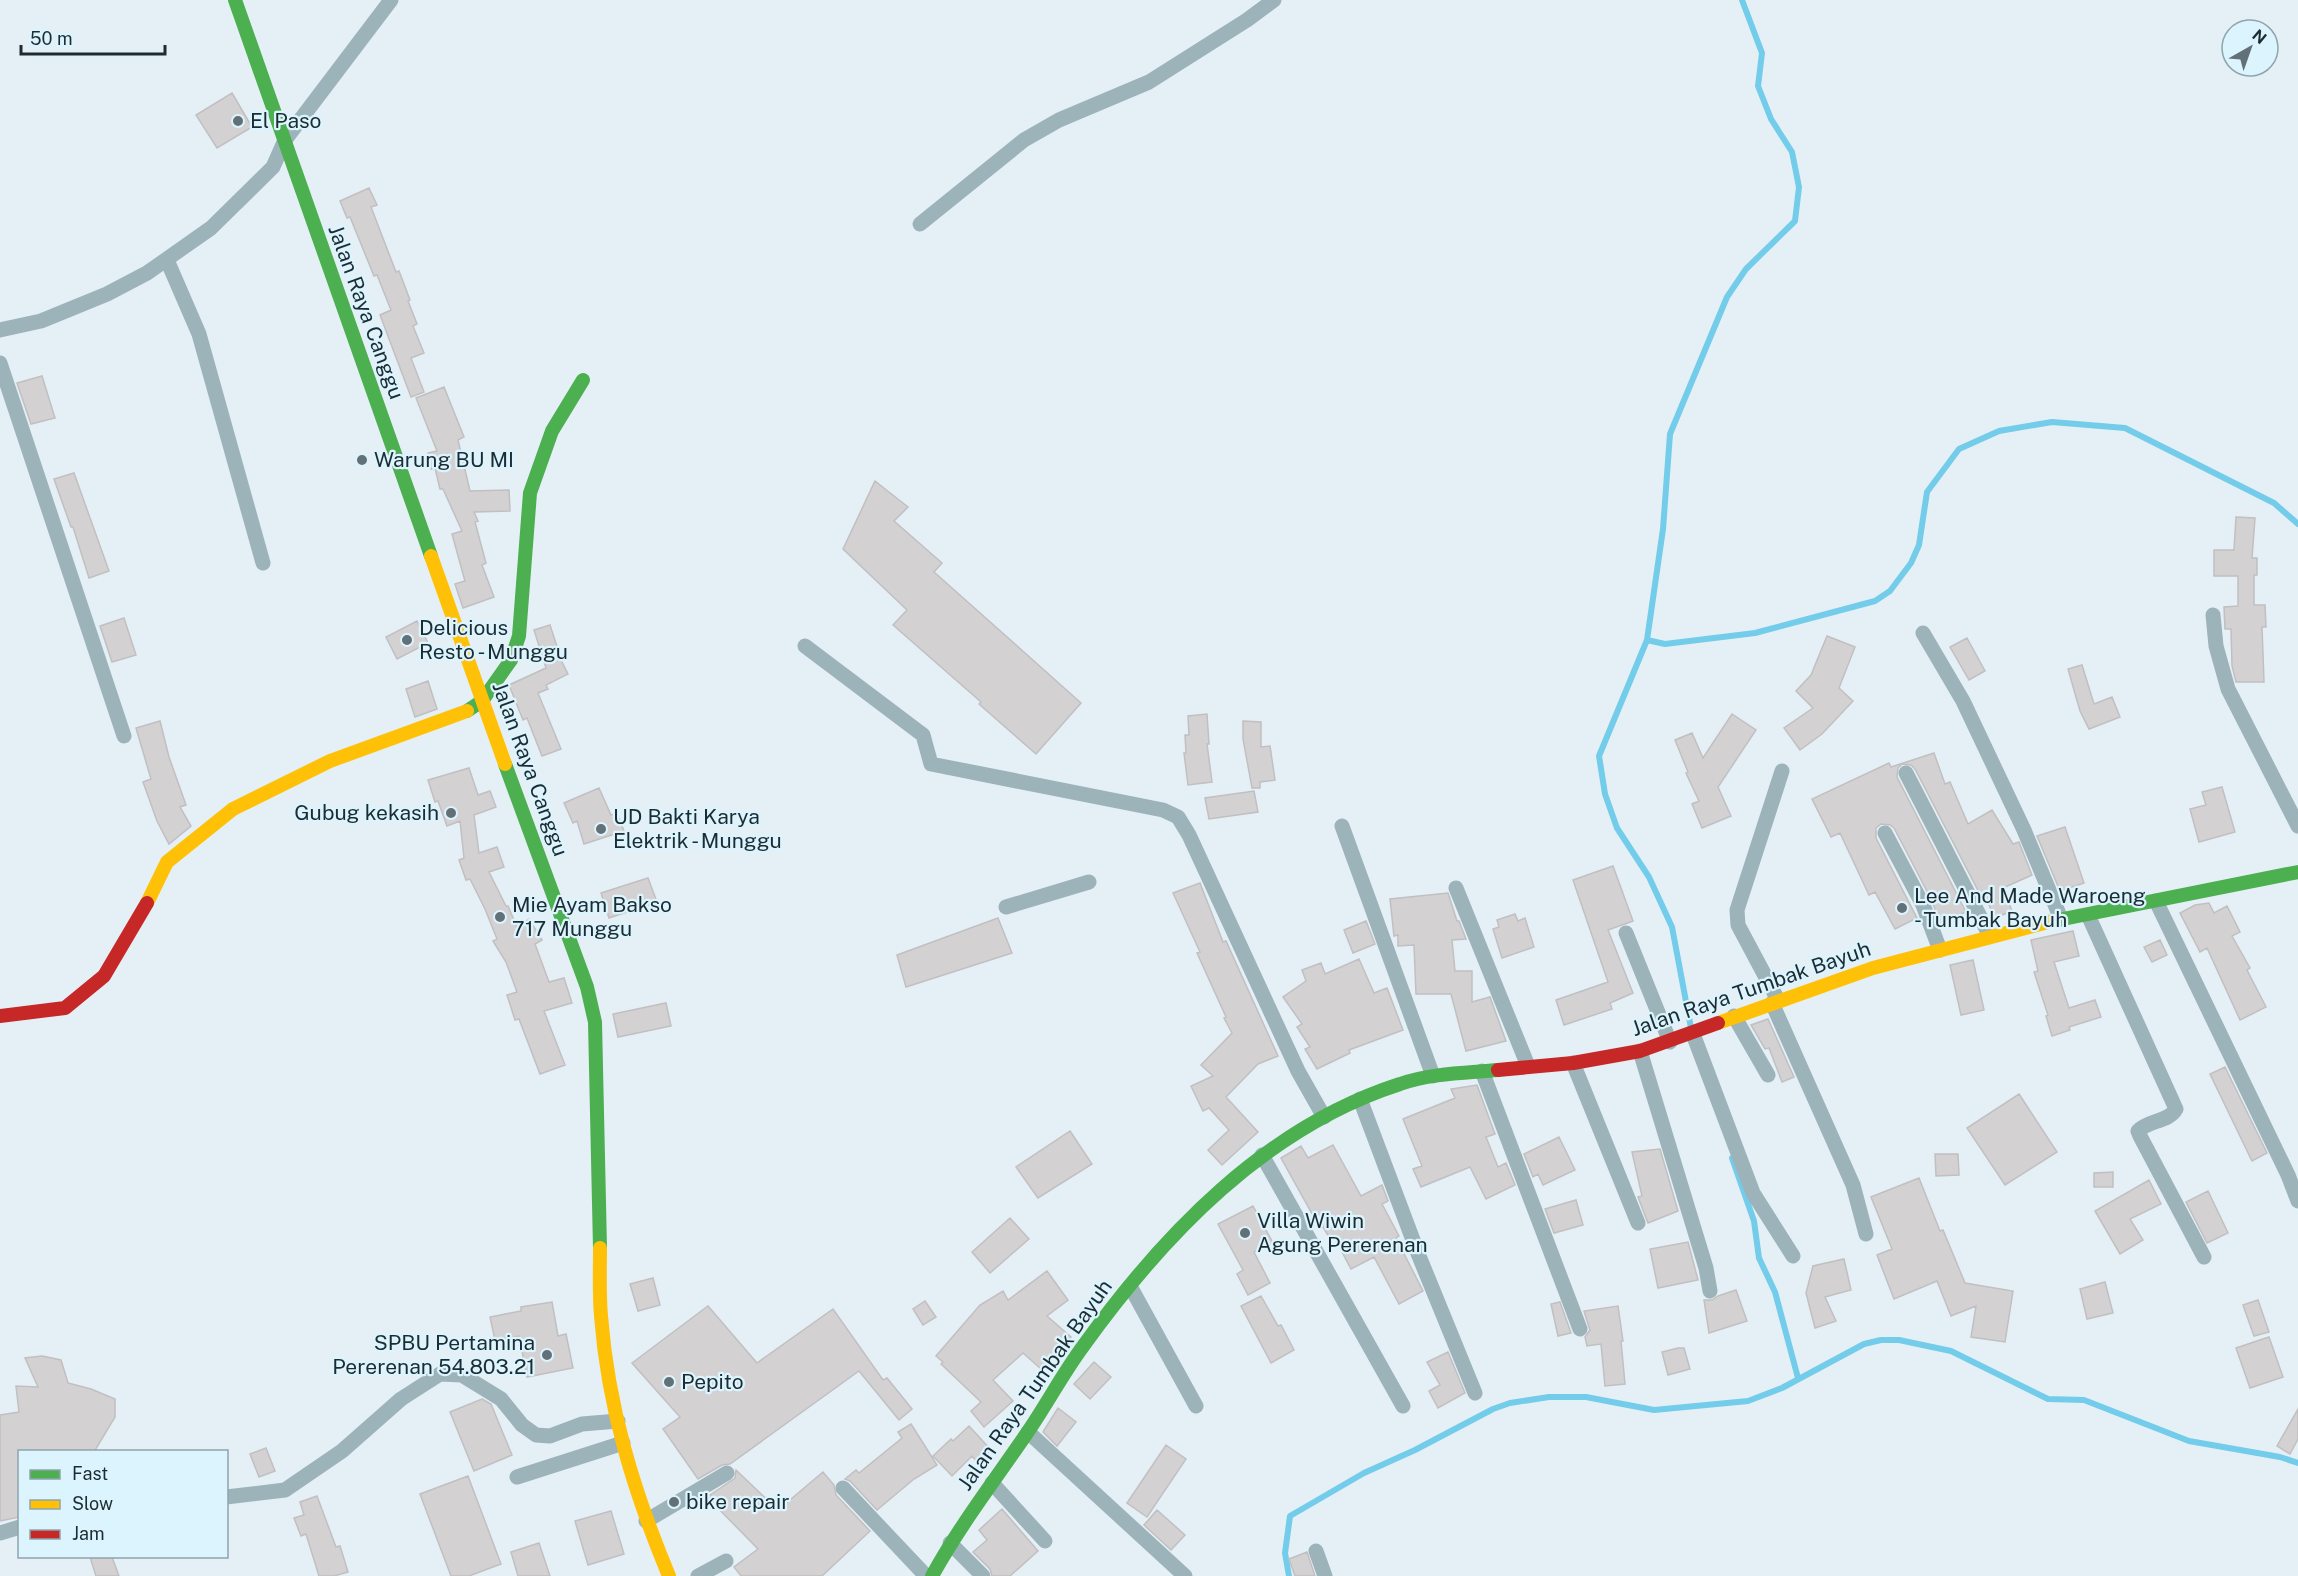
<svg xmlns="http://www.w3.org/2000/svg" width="2298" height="1576" viewBox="0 0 2298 1576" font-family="'Public Sans',sans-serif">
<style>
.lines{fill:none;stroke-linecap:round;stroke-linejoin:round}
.stream{stroke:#73cce9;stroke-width:6}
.building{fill:#d4d1d3;stroke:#c1bfc1;stroke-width:1.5}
.street{stroke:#9cb3ba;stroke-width:15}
.fast{stroke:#4caf50;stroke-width:14}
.slow{stroke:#ffc107;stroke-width:14}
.jam{stroke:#c62828;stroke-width:14}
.poi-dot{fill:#627177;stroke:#dcf4fe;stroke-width:2}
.labels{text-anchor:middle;stroke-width:4.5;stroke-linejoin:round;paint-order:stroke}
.poi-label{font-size:21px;fill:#1c2c32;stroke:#dcf4fe;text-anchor:start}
.street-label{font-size:21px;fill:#1c2c32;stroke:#dcf4fe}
</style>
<rect width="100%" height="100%" fill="#e4f0f6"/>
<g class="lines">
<path class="stream" d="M 1647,640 L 1665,644 L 1755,633 L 1875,601 L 1890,591 L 1911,563 L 1919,545 L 1927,492 L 1959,449 L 1999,431 L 2052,422 L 2125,428 L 2274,503 L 2298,524
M 1691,1028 L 1672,927 L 1649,877 L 1617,828 L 1605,794 L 1599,756 L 1647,640 L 1663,529 L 1670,434 L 1727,297 L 1746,269 L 1795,221 L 1799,187 L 1792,152 L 1771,119 L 1758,86 L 1762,53 L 1742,0
M 1732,1158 L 1754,1221 L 1759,1258 L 1775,1292 L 1798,1378
M 1289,1576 L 1285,1553 L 1290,1516 L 1364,1473 L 1415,1450 L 1493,1409 L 1510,1403 L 1549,1397 L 1586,1397 L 1654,1410 L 1748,1401 L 1782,1388 L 1864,1344 L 1881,1340 L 1899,1340 L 1951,1351 L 2048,1399 L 2084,1400 L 2189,1441 L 2280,1457 L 2298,1463"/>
</g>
<path class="building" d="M 232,93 L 252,127 L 217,148 L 196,115 Z
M 369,188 L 377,205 L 371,207 L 396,272 L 399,271 L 410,300 L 408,301 L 417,324 L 413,326 L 424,353 L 411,358 L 424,392 L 411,397 L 380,315 L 391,310 L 377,275 L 374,276 L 350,217 L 347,218 L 340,201 Z
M 42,376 L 55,418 L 31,424 L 17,383 Z
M 444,387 L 464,437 L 458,440 L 470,491 L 509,490 L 510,511 L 474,512 L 478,521 L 475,522 L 486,563 L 482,565 L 494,597 L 463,608 L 455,584 L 465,581 L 452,534 L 462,531 L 443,489 L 440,489 L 435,468 L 431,469 L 428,453 L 437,451 L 416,398 Z
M 74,473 L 109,571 L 89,578 L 73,527 L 71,527 L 54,479 Z
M 875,481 L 908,507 L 894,521 L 942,563 L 934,572 L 1081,703 L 1036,754 L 979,704 L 981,702 L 893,625 L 907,610 L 843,549 Z
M 2236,517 L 2255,518 L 2252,558 L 2257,558 L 2257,575 L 2254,575 L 2254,605 L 2265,605 L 2266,627 L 2262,627 L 2264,682 L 2236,682 L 2232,666 L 2231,629 L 2225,629 L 2224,607 L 2238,606 L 2238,576 L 2214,576 L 2214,550 L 2234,550 Z
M 124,618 L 136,655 L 112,662 L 100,626 Z
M 417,621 L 428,643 L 397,659 L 386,637 Z
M 550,625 L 562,662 L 568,674 L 546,685 L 548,689 L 538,693 L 561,749 L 542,756 L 527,718 L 523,720 L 509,685 L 546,668 L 534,630 Z
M 1827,636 L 1855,647 L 1839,688 L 1853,701 L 1822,734 L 1800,750 L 1784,728 L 1813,708 L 1796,691 L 1811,675 Z
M 1967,638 L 1985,671 L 1969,680 L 1950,647 Z
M 2082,665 L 2094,704 L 2112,697 L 2120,717 L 2089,729 L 2080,711 L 2068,669 Z
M 428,681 L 437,709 L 415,717 L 406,689 Z
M 1207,714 L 1209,744 L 1207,744 L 1212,782 L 1188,785 L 1184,753 L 1186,753 L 1185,735 L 1189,735 L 1188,716 Z
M 1732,714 L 1756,730 L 1718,787 L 1731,816 L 1702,828 L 1692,804 L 1699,801 L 1686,773 L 1688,772 L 1675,740 L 1692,733 L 1703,758 Z
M 160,721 L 169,757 L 186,805 L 180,807 L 191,826 L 169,844 L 157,821 L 143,782 L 151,779 L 136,728 Z
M 1243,721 L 1261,722 L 1261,747 L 1270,746 L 1275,780 L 1260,782 L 1260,788 L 1252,788 L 1243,739 Z
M 1934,753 L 1945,784 L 1950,782 L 1968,824 L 1992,810 L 2013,844 L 2019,842 L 2032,875 L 2003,888 L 2012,911 L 1995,918 L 1988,903 L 1985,904 L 1915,769 L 1911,765 L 1902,764 L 1898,768 L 1897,777 L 1966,912 L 1940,923 L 1932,901 L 1894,828 L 1890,825 L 1881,824 L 1876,828 L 1876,838 L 1917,918 L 1895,929 L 1875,892 L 1869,895 L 1840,833 L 1831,837 L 1812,799 L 1889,763 L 1891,767 Z
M 469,768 L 478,795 L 490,791 L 496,807 L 474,815 L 479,853 L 497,847 L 504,867 L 489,872 L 506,906 L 508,906 L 517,927 L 529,919 L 542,940 L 535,944 L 549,982 L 564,978 L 572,1003 L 544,1011 L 565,1065 L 540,1074 L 519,1019 L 515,1020 L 507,995 L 517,992 L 506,962 L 493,941 L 497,939 L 485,909 L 470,879 L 466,880 L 459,860 L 464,858 L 460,821 L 447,826 L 438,801 L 435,802 L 428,780 Z
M 2222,787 L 2235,832 L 2199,842 L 2190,809 L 2206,805 L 2202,792 Z
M 599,788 L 611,815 L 617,813 L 624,831 L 584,844 L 577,821 L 573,823 L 564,803 Z
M 1254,791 L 1258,812 L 1209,819 L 1205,798 Z
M 2065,827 L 2084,883 L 2060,891 L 2037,836 Z
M 1613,866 L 1633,921 L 1608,930 L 1633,993 L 1610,1003 L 1612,1009 L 1564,1025 L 1556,1000 L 1608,982 L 1573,880 Z
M 648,878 L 657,902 L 609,918 L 601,893 Z
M 1200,883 L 1223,942 L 1226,941 L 1278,1056 L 1258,1064 L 1226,1097 L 1258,1132 L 1222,1165 L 1208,1150 L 1229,1130 L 1209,1108 L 1203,1111 L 1191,1086 L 1213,1076 L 1201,1065 L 1232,1033 L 1224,1018 L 1226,1017 L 1197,953 L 1200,952 L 1173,893 Z
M 1448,893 L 1457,921 L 1459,921 L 1466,939 L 1452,940 L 1455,971 L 1472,971 L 1472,1002 L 1490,997 L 1506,1041 L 1466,1051 L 1451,994 L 1416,994 L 1414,945 L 1398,946 L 1398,935 L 1394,936 L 1390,899 Z
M 2209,903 L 2214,913 L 2227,906 L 2240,932 L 2232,936 L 2250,968 L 2247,970 L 2266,1007 L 2240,1020 L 2207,948 L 2200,952 L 2180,913 L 2195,905 Z
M 1515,914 L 1518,921 L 1525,918 L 1534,947 L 1502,958 L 1493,929 L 1499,927 L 1497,920 Z
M 998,918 L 1012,953 L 906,987 L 897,955 Z
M 1366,921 L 1375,944 L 1353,953 L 1344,930 Z
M 2073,931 L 2079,956 L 2054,962 L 2069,1008 L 2095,1000 L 2101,1017 L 2069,1027 L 2070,1030 L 2052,1036 L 2046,1016 L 2048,1015 L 2034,972 L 2038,971 L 2031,940 Z
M 2160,940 L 2167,955 L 2152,962 L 2144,947 Z
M 1359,959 L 1374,993 L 1387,988 L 1403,1030 L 1349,1050 L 1350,1053 L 1317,1069 L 1305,1049 L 1310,1047 L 1297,1027 L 1302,1024 L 1283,997 L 1306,981 L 1302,970 L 1321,963 L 1325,974 Z
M 1973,960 L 1984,1010 L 1961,1015 L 1950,965 Z
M 666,1003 L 671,1026 L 618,1037 L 613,1014 Z
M 1768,1019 L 1794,1077 L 1782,1082 L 1769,1048 L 1765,1049 L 1751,1025 Z
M 2225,1067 L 2267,1153 L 2252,1161 L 2210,1074 Z
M 1477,1085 L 1495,1134 L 1486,1137 L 1498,1167 L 1506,1163 L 1515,1185 L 1486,1199 L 1470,1167 L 1421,1187 L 1413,1169 L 1422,1166 L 1403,1119 L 1455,1098 L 1451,1089 Z
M 2019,1094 L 2057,1152 L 2005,1185 L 1967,1128 Z
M 1070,1131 L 1092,1164 L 1038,1198 L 1016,1167 Z
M 1559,1137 L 1575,1170 L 1543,1185 L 1538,1174 L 1533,1177 L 1524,1154 Z
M 1333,1145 L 1361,1196 L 1382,1185 L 1388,1201 L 1382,1204 L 1399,1236 L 1396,1238 L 1423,1291 L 1399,1304 L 1374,1257 L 1351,1269 L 1333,1235 L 1329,1237 L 1323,1227 L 1320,1228 L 1281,1158 L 1301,1146 L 1308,1158 Z
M 1660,1149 L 1678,1211 L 1648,1223 L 1638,1197 L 1642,1196 L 1632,1152 Z
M 1935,1154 L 1958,1154 L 1959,1175 L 1936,1176 Z
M 2113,1172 L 2113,1187 L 2094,1187 L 2094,1173 Z
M 1919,1178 L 1940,1231 L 1943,1230 L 1965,1283 L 2013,1291 L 2005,1342 L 1971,1337 L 1976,1306 L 1951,1316 L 1937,1281 L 1894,1299 L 1877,1255 L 1892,1249 L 1871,1197 Z
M 2149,1180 L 2161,1204 L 2130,1219 L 2143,1240 L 2120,1254 L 2095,1211 Z
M 2208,1191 L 2228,1233 L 2207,1243 L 2186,1202 Z
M 1576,1200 L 1583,1225 L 1554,1233 L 1545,1209 Z
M 1253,1206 L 1273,1243 L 1254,1252 L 1270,1283 L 1248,1295 L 1237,1274 L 1243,1270 L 1218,1224 Z
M 1010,1218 L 1029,1239 L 990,1273 L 972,1252 Z
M 1688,1242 L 1698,1280 L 1658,1288 L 1650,1249 Z
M 1844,1259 L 1851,1290 L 1825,1297 L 1836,1321 L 1815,1328 L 1806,1293 L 1813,1266 Z
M 1047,1271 L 1068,1300 L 1047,1316 L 1071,1337 L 1041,1369 L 1023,1353 L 993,1380 L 1013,1401 L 984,1427 L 971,1411 L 981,1402 L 941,1364 L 943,1362 L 936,1356 L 980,1305 L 1003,1291 L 1008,1300 Z
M 653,1278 L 660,1305 L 638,1311 L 630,1284 Z
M 2105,1282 L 2113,1313 L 2087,1319 L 2080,1289 Z
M 1736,1290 L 1747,1321 L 1709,1333 L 1704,1300 L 1712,1300 L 1718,1296 Z
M 1261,1296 L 1278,1326 L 1281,1325 L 1294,1350 L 1271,1363 L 1241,1306 Z
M 2258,1300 L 2269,1332 L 2254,1336 L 2243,1305 Z
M 925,1301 L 936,1317 L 923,1325 L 913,1309 Z
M 552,1302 L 558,1336 L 566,1334 L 573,1368 L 527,1377 L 519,1336 L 495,1340 L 490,1317 L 521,1311 L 521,1307 Z
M 1560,1302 L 1571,1333 L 1558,1336 L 1551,1304 Z
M 708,1306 L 757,1363 L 833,1309 L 883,1380 L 887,1378 L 912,1409 L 899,1420 L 859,1371 L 730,1464 L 722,1465 L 698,1479 L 663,1429 L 680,1417 L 632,1363 Z
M 1618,1306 L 1623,1341 L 1621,1341 L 1625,1384 L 1605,1386 L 1601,1344 L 1587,1346 L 1585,1337 L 1590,1330 L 1584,1311 Z
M 2269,1337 L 2283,1377 L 2250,1388 L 2236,1348 Z
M 1678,1348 L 1684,1348 L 1690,1369 L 1668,1375 L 1662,1352 Z
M 1448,1352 L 1465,1393 L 1438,1408 L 1429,1391 L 1440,1385 L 1427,1362 Z
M 42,1356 L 61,1360 L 68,1383 L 91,1389 L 115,1399 L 115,1417 L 94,1452 L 20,1452 L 20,1517 L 0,1521 L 0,1415 L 19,1412 L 16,1386 L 38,1387 L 25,1358 Z
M 1094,1362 L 1111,1377 L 1090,1399 L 1074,1384 Z
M 482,1399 L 491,1404 L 512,1455 L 474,1471 L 450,1412 Z
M 1058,1408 L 1076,1422 L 1057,1446 L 1043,1432 Z
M 2298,1409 L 2298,1439 L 2290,1454 L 2277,1446 Z
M 911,1424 L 937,1465 L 914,1479 L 877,1510 L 850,1481 L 845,1479 L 856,1470 L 859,1473 L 902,1438 L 898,1432 Z
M 969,1426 L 991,1450 L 977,1462 L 972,1456 L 952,1476 L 933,1456 L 951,1439 L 953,1441 Z
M 1166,1445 L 1186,1459 L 1147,1517 L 1127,1503 Z
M 266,1448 L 275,1471 L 259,1477 L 250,1454 Z
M 736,1470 L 778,1510 L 823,1472 L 834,1485 L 836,1495 L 870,1531 L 822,1576 L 741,1576 L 734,1567 L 758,1549 L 709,1499 L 711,1496 L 710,1495 L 735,1478 Z
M 468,1476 L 501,1564 L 469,1576 L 451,1576 L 420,1494 Z
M 317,1496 L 336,1547 L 340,1546 L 348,1572 L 334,1576 L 319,1576 L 306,1534 L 301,1536 L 294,1518 L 304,1515 L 300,1502 Z
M 1002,1509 L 1038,1551 L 1010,1576 L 992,1576 L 990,1569 L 973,1552 L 987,1540 L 979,1530 Z
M 1157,1510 L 1185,1535 L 1171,1550 L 1144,1525 Z
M 611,1511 L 624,1554 L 588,1565 L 575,1521 Z
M 539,1543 L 550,1576 L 518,1576 L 511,1552 Z
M 1307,1552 L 1315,1576 L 1295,1576 L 1289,1559 Z
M 90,1557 L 112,1557 L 119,1576 L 96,1576 Z"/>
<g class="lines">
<path class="street" d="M 920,224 L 1024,140 L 1059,120 L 1149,82 L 1247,20 L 1274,0
M 167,260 L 199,334 L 263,563
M 0,330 L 41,321 L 107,294 L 147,273 L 211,228 L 273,167 L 285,140 L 391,0
M 0,363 L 124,736
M 2213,615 L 2216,646 L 2228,689 L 2298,826
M 1923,633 L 1963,701 L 2024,830 L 2061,919
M 805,646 L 923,735 L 931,764 L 1163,810 L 1178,817 L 1189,835 L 1298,1071 L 1324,1117
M 1906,773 L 1990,936
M 1342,826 L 1433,1076
M 1885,833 L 1923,905 L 1940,950
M 1456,888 L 1528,1066
M 2156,901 L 2288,1175 L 2298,1201
M 1006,907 L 1089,882
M 2088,915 L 2176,1109 C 2169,1122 2148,1120 2138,1131 L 2140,1136 L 2204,1257
M 1626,933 L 1670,1042
M 1778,1000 L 1738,925 L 1737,910 L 1782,771
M 1772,1003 L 1853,1185 L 1866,1234
M 1734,1016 L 1768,1075
M 1693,1034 L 1753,1193 L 1793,1256
M 1640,1051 L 1706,1268 L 1710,1291
M 1573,1063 L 1638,1223
M 1482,1071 L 1580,1329
M 1360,1099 L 1419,1256 L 1475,1393
M 1262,1155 L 1403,1406
M 1130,1286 L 1196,1406
M 1028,1432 L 1185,1576
M 517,1477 L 623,1443
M 992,1483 L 1045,1541
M 843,1488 L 926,1576
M 226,1497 L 285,1490 L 342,1451 L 401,1399 L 440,1374 L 462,1375 L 501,1399 L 522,1425 L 536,1435 L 550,1436 L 582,1424 L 618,1421
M 646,1521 L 727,1473
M 0,1533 L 20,1527
M 950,1543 L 983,1576
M 1316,1551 L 1325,1576
M 698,1576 L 726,1561"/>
<path class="fast" d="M 235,0 L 431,556
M 467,711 L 482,701 L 511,660 L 519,636 L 530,493 L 552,431 L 583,380
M 505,764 L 587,987 L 595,1022 L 600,1248
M 2048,922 L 2298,872
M 932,1576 C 960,1525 995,1480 1027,1433 C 1047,1404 1063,1373 1084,1345 C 1164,1234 1266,1127 1400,1084 C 1431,1073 1466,1073 1498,1070"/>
<path class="slow" d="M 431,556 L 505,764
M 147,903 L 167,862 L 233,809 L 330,761 L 467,711
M 1718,1023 L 1873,968 L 2048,922
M 600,1248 C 600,1270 599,1294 601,1316 C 608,1408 634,1492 669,1576"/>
<path class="jam" d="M 0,1016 L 65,1008 L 104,976 L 147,903
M 1498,1070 L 1573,1063 L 1640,1051 L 1718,1023"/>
</g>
<g class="poi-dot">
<circle cx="238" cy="121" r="6"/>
<circle cx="362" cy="460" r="6"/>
<circle cx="407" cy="640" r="6"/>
<circle cx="451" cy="813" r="6"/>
<circle cx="601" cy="829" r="6"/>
<circle cx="1902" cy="908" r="6"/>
<circle cx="500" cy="917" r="6"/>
<circle cx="1245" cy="1233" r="6"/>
<circle cx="547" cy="1355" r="6"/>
<circle cx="669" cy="1382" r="6"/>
<circle cx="674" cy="1502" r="6"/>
</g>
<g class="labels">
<g class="poi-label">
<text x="250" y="128">El Paso</text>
<text x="374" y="467">Warung BU MI</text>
<text x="419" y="635">Delicious<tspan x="419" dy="24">Resto - Munggu</tspan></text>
<text x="439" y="820" text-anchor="end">Gubug kekasih</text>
<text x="613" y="824">UD Bakti Karya<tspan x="613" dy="24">Elektrik - Munggu</tspan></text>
<text x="1914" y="903">Lee And Made Waroeng<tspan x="1914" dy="24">- Tumbak Bayuh</tspan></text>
<text x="512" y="912">Mie Ayam Bakso<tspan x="512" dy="24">717 Munggu</tspan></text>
<text x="1257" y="1228">Villa Wiwin<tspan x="1257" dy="24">Agung Pererenan</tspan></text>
<text x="535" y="1350" text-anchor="end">SPBU Pertamina<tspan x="535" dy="24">Pererenan 54.803.21</tspan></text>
<text x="681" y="1389">Pepito</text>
<text x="686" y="1509">bike repair</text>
</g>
<g class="street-label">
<text transform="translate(366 312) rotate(70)" y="7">Jalan Raya Canggu</text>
<text transform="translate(530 769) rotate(70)" y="7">Jalan Raya Canggu</text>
<text transform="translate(1751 989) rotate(-19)" y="7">Jalan Raya Tumbak Bayuh</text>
<text transform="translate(1035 1385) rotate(-55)" y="7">Jalan Raya Tumbak Bayuh</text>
</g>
</g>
<rect x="18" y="1450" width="210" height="108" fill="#dcf4fe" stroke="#8fa4ac" stroke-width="1.5"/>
<rect x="30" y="1470" width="30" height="9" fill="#4caf50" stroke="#8fa4ac" stroke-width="1.5"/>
<text x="72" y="1480" font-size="18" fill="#1c2c32">Fast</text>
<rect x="30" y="1500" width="30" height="9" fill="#ffc107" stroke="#8fa4ac" stroke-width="1.5"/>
<text x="72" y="1510" font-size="18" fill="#1c2c32">Slow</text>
<rect x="30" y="1530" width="30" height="9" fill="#c62828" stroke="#8fa4ac" stroke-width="1.5"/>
<text x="72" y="1540" font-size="18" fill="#1c2c32">Jam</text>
<g transform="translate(2250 48) rotate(40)"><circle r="28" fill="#dcf4fe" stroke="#8fa4ac" stroke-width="1.5"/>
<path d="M0-4.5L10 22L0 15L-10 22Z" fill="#627177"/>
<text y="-9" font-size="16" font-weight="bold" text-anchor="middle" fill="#1c2c32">N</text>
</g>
<path d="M21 45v9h144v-9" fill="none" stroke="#1c2c32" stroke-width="3"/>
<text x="30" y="45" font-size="18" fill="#1c2c32" stroke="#dcf4fe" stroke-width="4.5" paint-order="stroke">50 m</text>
</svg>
